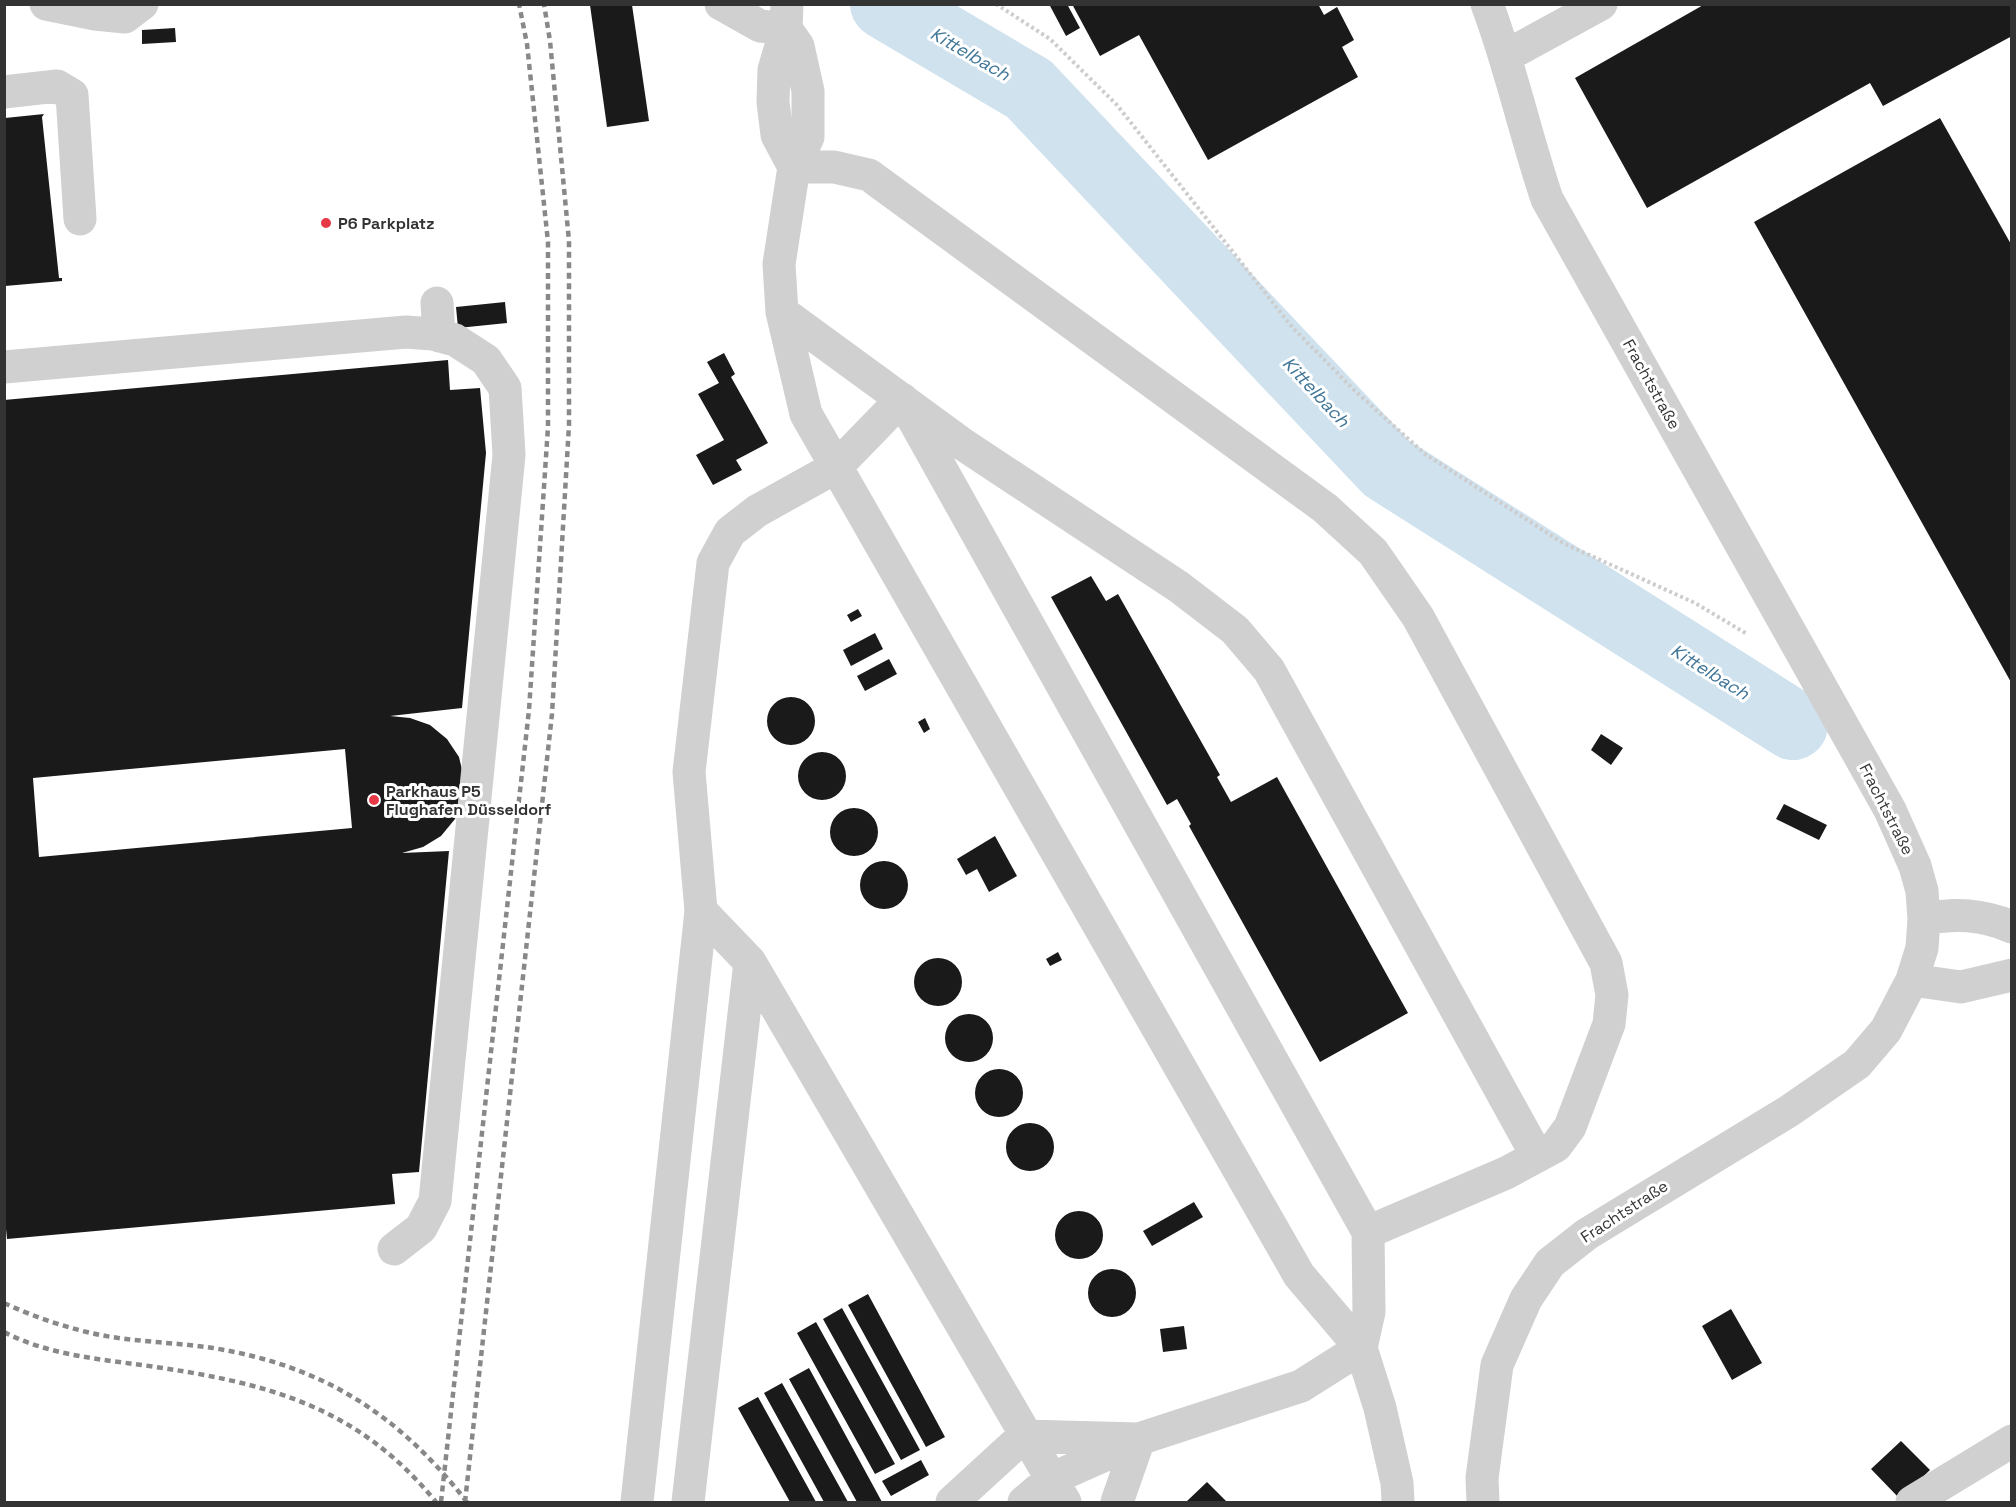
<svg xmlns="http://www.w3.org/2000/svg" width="2016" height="1507" viewBox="0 0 2016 1507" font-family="'Space Grotesk',sans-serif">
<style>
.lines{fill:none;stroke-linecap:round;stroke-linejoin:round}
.river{stroke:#cfe2ee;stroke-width:70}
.building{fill:#1a1a1a;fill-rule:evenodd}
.path{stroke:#cdcdcd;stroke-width:4;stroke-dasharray:3 3;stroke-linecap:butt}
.minor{stroke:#d0d0d0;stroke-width:33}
.rail{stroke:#888;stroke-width:4.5;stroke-dasharray:6 4.5;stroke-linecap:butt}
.poi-dot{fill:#e63946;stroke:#fff;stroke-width:2}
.labels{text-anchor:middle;stroke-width:6;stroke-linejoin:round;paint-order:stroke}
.poi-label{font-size:16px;font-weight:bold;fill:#333;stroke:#fff;text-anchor:start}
.street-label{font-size:16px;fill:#333;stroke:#fff}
.water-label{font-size:18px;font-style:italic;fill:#3f7597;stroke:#fff}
</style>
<rect width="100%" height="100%" fill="#fff"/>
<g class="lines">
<path class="river" d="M 885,4 L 1029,89 L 1387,468 L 1793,725"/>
</g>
<path class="building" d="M 1049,4 L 1067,4 L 1080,28 L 1066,36 Z
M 1072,4 L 1318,4 L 1324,15 L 1337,7 L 1354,40 L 1342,47 L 1358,77 L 1208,160 L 1139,35 L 1100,56 Z
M 1705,4 L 2012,4 L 2012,36 L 1883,106 L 1870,83 L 1647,208 L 1575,78 Z
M 590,5 L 632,5 L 649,121 L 607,127 Z
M 175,28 L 176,42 L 142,44 L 142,30 Z
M 44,114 L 42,117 L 59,278 L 62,278 L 62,281 L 5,286 L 5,118 Z
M 1940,118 L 2012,246 L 2012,684 L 1754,222 Z
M 505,302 L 507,323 L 458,328 L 456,307 Z
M 724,353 L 735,374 L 731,377 L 768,443 L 736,460 L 742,470 L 713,485 L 696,455 L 724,440 L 698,394 L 719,383 L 707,362 Z
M 448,360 L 450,390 L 480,388 L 486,453 L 462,708 L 390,716 L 410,718 L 430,725 L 447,739 L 459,757 L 464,778 L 463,799 L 455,819 L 441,836 L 423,847 L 402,853 L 449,851 L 419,1172 L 392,1174 L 395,1204 L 7,1239 L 4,1209 L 4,400 ZM 345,749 L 352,828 L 39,857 L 33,778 Z
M 1091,576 L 1106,601 L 1118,594 L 1220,775 L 1217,777 L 1231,802 L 1277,777 L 1408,1013 L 1320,1062 L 1189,826 L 1191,824 L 1177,799 L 1167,805 L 1051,597 Z
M 858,609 L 862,616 L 851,622 L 847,615 Z
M 875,633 L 883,649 L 851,666 L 843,650 Z
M 889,659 L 897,674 L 865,691 L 857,676 Z
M767 721a24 24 0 1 1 48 0a24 24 0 1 1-48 0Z
M 925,718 L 930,729 L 924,733 L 918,722 Z
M 1601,734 L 1623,748 L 1611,765 L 1591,750 Z
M798 776a24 24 0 1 1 48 0a24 24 0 1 1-48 0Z
M 1784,804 L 1827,825 L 1819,840 L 1776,819 Z
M830 832a24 24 0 1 1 48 0a24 24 0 1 1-48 0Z
M 995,836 L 1017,876 L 989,892 L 977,869 L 966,875 L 957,859 Z
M860 885a24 24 0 1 1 48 0a24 24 0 1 1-48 0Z
M 1058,952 L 1062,960 L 1050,966 L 1046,959 Z
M914 982a24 24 0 1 1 48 0a24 24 0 1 1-48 0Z
M945 1038a24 24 0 1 1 48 0a24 24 0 1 1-48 0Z
M975 1093a24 24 0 1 1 48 0a24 24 0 1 1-48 0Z
M1006 1147a24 24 0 1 1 48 0a24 24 0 1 1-48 0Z
M 1194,1202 L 1203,1217 L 1152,1246 L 1143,1231 Z
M1055 1235a24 24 0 1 1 48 0a24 24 0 1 1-48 0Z
M1088 1293a24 24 0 1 1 48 0a24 24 0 1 1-48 0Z
M 868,1294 L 945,1437 L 926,1447 L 848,1305 Z
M 842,1308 L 920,1450 L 901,1460 L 823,1319 Z
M 1731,1309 L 1762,1363 L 1732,1380 L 1702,1326 Z
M 816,1322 L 895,1464 L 875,1474 L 797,1333 Z
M 1184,1326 L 1187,1349 L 1163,1352 L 1160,1329 Z
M 809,1368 L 882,1502 L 857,1502 L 789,1379 Z
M 782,1383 L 848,1502 L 824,1502 L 764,1393 Z
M 758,1397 L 816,1502 L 790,1502 L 738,1408 Z
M 1901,1441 L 1930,1470 L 1900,1499 L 1871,1469 Z
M 921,1460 L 929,1475 L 891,1496 L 882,1481 Z
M 1207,1482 L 1227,1502 L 1186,1502 Z"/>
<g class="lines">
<path class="path" d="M 996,4 L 1050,39 L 1117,105 L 1292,327 L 1355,391 L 1425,454 L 1563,543 L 1695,603 L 1747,634"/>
<path class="minor" d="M 46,4 L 95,14 L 125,17 L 142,4
M 721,4 L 760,26 L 786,29
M 787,4 L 786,29 L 774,70 L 773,102 L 777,135 L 794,167
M 786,29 L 798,46 L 808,91 L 808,137 L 794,167 L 779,264 L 782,312 L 806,414 L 1299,1275 L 1361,1348 L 1301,1386 L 1139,1439 L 1024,1436 L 952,1502
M 1506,56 L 1601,4
M 4,92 L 57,86 L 72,95 L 80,219
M 794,167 L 834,167 L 869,175 L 1325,508 L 1373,552 L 1418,617 L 1606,963 L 1612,995 L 1609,1024 L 1570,1127 L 1556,1146 L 1506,1173 L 1368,1232
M 437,303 L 439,336
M 782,312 L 964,445 L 1179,587 L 1235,630 L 1269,670 L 1537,1156
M 4,367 L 406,332 L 433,334 L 455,340 L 486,360 L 505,388 L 509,455 L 435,1201 L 421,1228 L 394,1249
M 701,911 L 750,962 L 1065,1502
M 1924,919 C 1955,913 1982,914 2012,927
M 1912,980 L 1961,987 L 2012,975
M 637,1502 L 701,911 L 689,772 L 713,563 L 730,532 L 757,511 L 836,467 L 902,399 L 1368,1232 L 1369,1312 L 1361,1348 L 1380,1408 L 1397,1483 L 1398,1502
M 688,1502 L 750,962
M 1024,1502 L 1051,1479 L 1132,1443
M 1117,1502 L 1139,1439
M 1483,1502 L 1482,1478 L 1497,1365 L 1526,1299 L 1550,1263 L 1587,1234 L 1789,1111 L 1857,1064 L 1886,1030 L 1912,980 L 1922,948 L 1924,919 L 1922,891 L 1915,866 L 1890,810 L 1547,199 C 1525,134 1511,68 1487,4
M 1912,1502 L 2012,1441"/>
<path class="rail" d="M 4,1303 C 32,1316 61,1326 91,1333 C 130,1342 173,1342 213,1348 C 324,1366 399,1415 467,1502
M 4,1332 C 46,1354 96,1359 142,1365 C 262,1382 355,1403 436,1502
M 441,1502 L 529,710 L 548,427 L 548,242 L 527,44 L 519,4
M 465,1502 L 552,714 L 569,425 L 569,241 L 550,41 L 544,4"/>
</g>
<g class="poi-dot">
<circle cx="326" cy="223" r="6"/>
<circle cx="374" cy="800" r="6"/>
</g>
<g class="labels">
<g class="poi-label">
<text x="338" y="229">P6 Parkplatz</text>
<text x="386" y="797">Parkhaus P5<tspan x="386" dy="18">Flughafen Düsseldorf</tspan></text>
</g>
<g class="street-label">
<text transform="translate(1652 384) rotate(61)" y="6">Frachtstraße</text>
<text transform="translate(1887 809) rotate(63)" y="6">Frachtstraße</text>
<text transform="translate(1624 1211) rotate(-33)" y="6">Frachtstraße</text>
</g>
<g class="water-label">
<text transform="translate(970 54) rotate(30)" y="6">Kittelbach</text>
<text transform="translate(1316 392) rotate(47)" y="6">Kittelbach</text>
<text transform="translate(1710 672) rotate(32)" y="6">Kittelbach</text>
</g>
</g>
<rect width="2016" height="1507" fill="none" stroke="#333333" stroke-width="12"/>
</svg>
